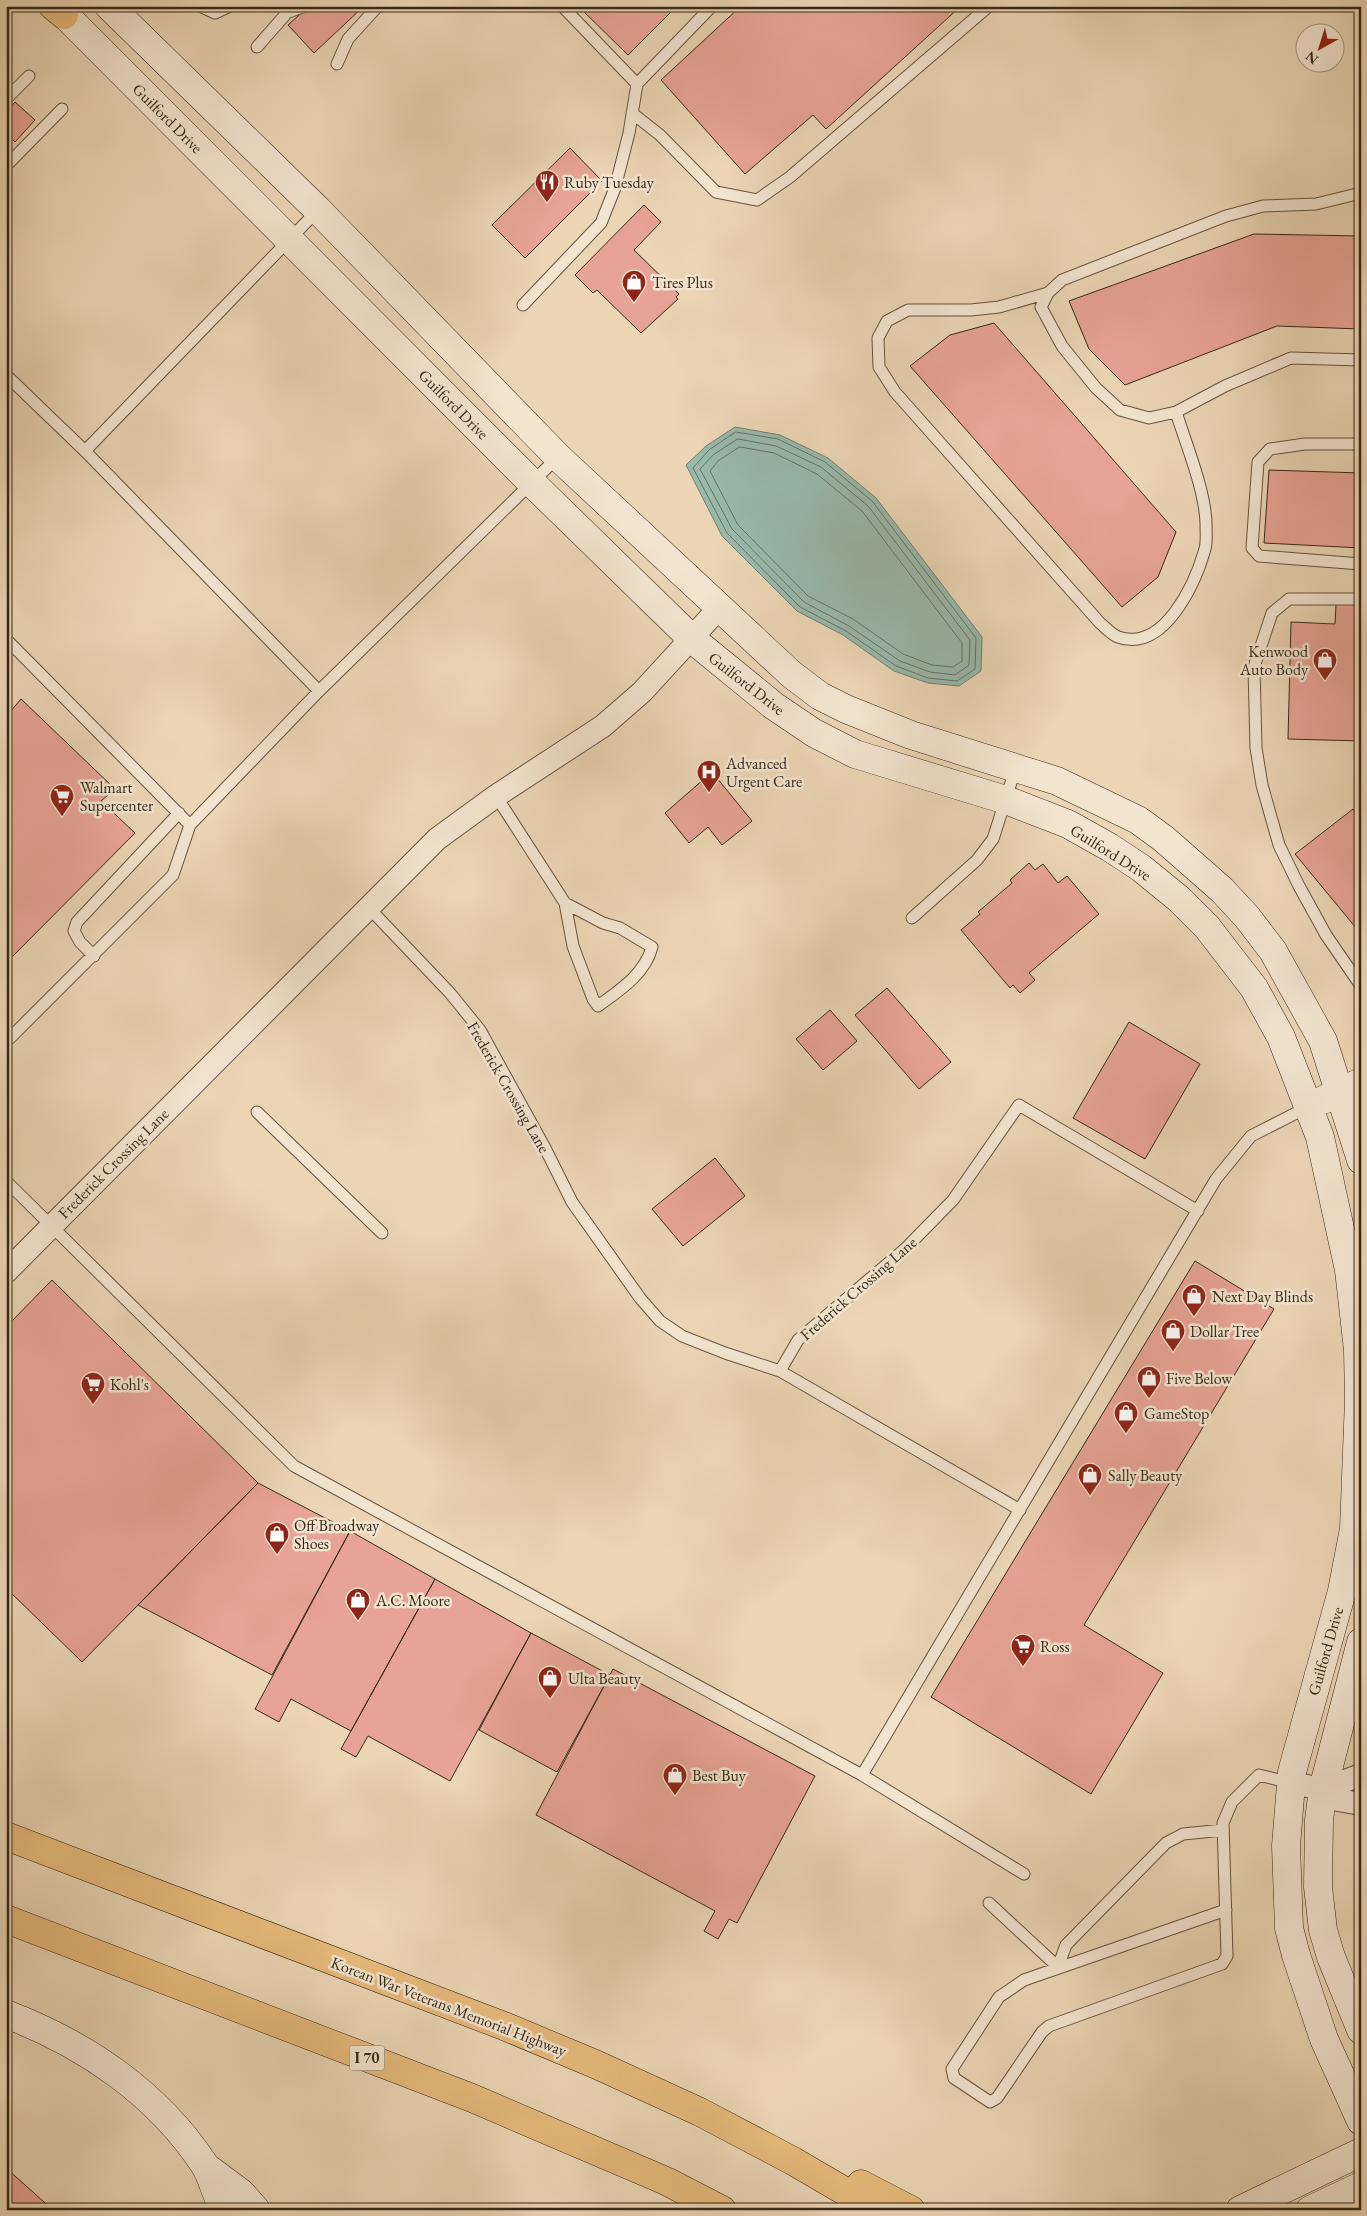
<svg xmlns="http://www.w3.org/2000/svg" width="1367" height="2216" viewBox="0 0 1367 2216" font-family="'EB Garamond',serif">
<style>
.water{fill:#98b9ab;stroke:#717f70}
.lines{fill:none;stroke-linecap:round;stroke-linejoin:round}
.shore{stroke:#677161;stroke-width:1}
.building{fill:#e7a395;stroke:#362917}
.lane-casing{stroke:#63543e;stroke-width:13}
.street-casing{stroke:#63543e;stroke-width:24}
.secondary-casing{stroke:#362917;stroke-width:29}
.primary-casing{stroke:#362917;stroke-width:29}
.highway-casing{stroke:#362917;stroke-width:29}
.lane{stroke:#f2e4cf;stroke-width:11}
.street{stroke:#f2e4cf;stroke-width:22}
.secondary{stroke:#f2e4cf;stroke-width:28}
.primary{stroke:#e6ba7a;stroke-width:28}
.highway{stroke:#e6ba7a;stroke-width:28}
.labels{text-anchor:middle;stroke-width:5;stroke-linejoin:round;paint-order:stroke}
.shield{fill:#f2e4cf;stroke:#6e614e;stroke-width:1}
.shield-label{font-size:15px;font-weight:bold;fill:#362917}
.street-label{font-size:16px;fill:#362917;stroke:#f2e4cf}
.poi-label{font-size:16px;fill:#362917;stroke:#f2e4cf;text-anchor:start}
</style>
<rect width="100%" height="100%" fill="#ebd5b5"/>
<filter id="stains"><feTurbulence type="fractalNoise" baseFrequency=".004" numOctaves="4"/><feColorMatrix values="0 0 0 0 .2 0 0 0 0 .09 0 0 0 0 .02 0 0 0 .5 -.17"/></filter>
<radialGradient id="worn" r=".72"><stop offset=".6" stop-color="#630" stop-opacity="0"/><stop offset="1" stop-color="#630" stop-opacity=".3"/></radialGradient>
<path class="water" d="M 735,427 L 780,435 L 828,458 L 876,498 L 982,637 L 981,671 L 959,686 L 928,683 L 894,671 L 843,635 L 797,611 L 722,536 L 686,465 L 706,446 Z"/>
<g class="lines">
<path class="shore" d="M 736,432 L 778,439 L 825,462 L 872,501 L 976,638 L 975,669 L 957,681 L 928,678 L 896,666 L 846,631 L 800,607 L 727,533 L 693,468 L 709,450 Z
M 738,439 L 776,446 L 821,467 L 868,506 L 970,640 L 969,665 L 955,675 L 930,672 L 900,661 L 849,626 L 804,602 L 732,529 L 700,469 L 713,455 Z
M 740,447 L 774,453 L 817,474 L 862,511 L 962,643 L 962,661 L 953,667 L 932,665 L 903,654 L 853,619 L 808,596 L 738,525 L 710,471 L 718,461 Z"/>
</g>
<path class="building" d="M 309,6 L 364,6 L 314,53 L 288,25 Z
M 578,6 L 677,6 L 628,55 Z
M 741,6 L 961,6 L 826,129 L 813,115 L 745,174 L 661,80 Z
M 15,102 L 35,120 L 15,142 L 11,138 L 6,143 L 6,112 Z
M 570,148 L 602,181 L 525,258 L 492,225 Z
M 644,205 L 661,222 L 634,250 L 679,294 L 676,297 L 678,299 L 641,333 L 597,290 L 593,293 L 575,275 Z
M 1254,234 L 1361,236 L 1361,329 L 1277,326 L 1125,385 L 1089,349 L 1069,301 Z
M 994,323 L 1176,532 L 1158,577 L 1122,607 L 910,366 L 950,335 Z
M 1269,470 L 1361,473 L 1361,548 L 1264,543 Z
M 1336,604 L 1361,605 L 1361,741 L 1288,739 L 1291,622 L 1335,624 Z
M 21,699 L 115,789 L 101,801 L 135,833 L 6,963 L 6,708 L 10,712 Z
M 712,772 L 752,821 L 722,845 L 708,827 L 689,843 L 665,813 Z
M 1353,809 L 1361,820 L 1361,934 L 1295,854 Z
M 1029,863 L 1035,870 L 1043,864 L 1058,883 L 1067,876 L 1099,914 L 1029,973 L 1035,980 L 1020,993 L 1013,985 L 1010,988 L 961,930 L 980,914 L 978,912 L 1012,883 L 1010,880 Z
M 887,988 L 951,1062 L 919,1089 L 855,1015 Z
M 830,1010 L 857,1041 L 823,1070 L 796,1039 Z
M 1129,1022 L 1200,1064 L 1145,1159 L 1073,1118 Z
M 715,1158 L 745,1196 L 683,1246 L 652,1209 Z
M 1195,1261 L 1274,1309 L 1084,1625 L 1163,1673 L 1091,1794 L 931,1697 Z
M 52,1280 L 258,1483 L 82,1662 L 6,1588 L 6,1327 Z
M 258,1483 L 350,1531 L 272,1675 L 138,1605 Z
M 350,1531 L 435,1579 L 351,1731 L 291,1699 L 279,1722 L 255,1709 Z
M 435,1579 L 531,1633 L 450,1781 L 368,1736 L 356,1757 L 341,1749 Z
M 531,1633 L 610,1675 L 557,1772 L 479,1730 Z
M 613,1669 L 815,1776 L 737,1923 L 729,1919 L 718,1939 L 704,1931 L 715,1911 L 536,1815 Z
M 6,2168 L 53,2210 L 6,2210 Z"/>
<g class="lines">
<defs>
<path id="lane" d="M 200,6 L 215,13 L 230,6
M 562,6 L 637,84
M 286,13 L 305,6
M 257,47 L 293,6
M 337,64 L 348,39 L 378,6
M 6,99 L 29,76
M 632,113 L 660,135 L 716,192 L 757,200 L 790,177 L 989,6
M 6,166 L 62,109
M 1361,193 L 1316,204 L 1263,206 L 1226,216 L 1062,280 L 1048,293 L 1041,307 L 1062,346 L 1096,388 L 1120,410 L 1149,418 L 1176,412 L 1225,386 L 1291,358 L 1361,360
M 1048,293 L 999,307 L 971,310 L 908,310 L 887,321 L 878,338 L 879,367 L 895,392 L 1100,623 C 1105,627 1112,635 1118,637 C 1164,653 1195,584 1205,549 C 1207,542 1206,531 1206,523 C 1205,490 1186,444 1176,412
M 523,305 L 601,223 L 615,188 L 629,133 L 637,84 L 712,6
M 6,375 L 85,451 L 319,691
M 1361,444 L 1305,444 L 1270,449 L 1258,462 L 1252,548 L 1259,556 L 1361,564
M 85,451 L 318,210
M 1361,599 L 1289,599 L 1272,613 L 1254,667 L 1256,748 L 1262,785 L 1279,845 L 1299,886 L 1326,935 L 1361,986
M 6,639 L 190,825
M 496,796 L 565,903 L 573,946 L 593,999 L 598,1006 C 620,990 645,974 652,947 L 620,928 L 603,923 L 565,903
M 369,908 L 450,993 L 480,1030 L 545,1148 L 572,1202 L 640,1298 L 660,1321 L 682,1336 L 725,1353 L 780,1371 L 1020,1510
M 912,918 L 977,860 L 993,839 L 1016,767
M 94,956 L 80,942 L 74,931 L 77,922 L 179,813
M 6,1042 L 173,875 L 190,825 L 319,691 L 558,457
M 257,1112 L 382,1233
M 6,1181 L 294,1466 L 862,1775 L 1024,1874
M 780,1371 L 798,1340 L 905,1249 L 953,1200 L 1019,1105 L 1198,1211
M 862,1775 L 1216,1179 L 1251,1136 L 1308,1107
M 989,1903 L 1058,1967 L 1066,1945 L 1166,1843 L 1183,1834 L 1223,1830
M 1226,1910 L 1024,1980 L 999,1997 L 952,2069 L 954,2078 L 990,2102 L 997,2098 L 1042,2032 L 1049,2026 L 1222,1964 L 1227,1956 L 1223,1823 L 1232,1802 L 1259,1775 L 1291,1783"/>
<path id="street" d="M 6,1272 L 437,839 L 496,796 L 603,726 L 642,692 L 719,608
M 1291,1783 L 1323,1789 L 1338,1800 L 1361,1804
M 1323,1789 L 1361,1775"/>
<path id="secondary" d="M 56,6 L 532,483 L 692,639 L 774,706 L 814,733 L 855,754 L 1006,800 L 1068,824 L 1109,847 L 1141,868 L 1179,899 L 1207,927 L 1254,988 L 1281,1037 L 1320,1137 L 1349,1270 L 1358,1350 L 1359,1400 L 1354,1529 L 1342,1591 L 1292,1772 L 1286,1846 L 1289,1928 L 1296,1955 L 1324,2039 L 1361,2121
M 109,6 L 318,210 L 558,457 L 791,674 L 820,696 L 846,709 L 911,735 L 1057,781 L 1138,820 L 1164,839 L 1222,890 L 1247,917 L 1273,951 L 1323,1041 L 1361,1160
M 1323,1100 L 1361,1082
M 1361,1642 L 1323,1789 L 1319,1820 L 1318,1887 L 1323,1930 L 1331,1957 L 1361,2030
M 6,2014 C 85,2044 157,2093 204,2164 C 213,2178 216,2196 224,2210
M 206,2167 L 241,2193 L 256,2210
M 1240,2210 L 1361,2152
M 1310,2210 L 1361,2186"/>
<path id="primary" d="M 53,6 L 64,15"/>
<path id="highway" d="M 6,1836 L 504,2026 L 595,2064 L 700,2112 L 793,2161 L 877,2210
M 6,1919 L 472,2098 L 666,2181 L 722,2210
M 861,2184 L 911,2210"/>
</defs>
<use href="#lane" class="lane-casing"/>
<use href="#street" class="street-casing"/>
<use href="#secondary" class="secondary-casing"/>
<use href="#primary" class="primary-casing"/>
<use href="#highway" class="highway-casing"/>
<use href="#lane" class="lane"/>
<use href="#street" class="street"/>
<use href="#secondary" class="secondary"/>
<use href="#primary" class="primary"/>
<use href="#highway" class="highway"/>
</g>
<defs>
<symbol id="restaurant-pin" viewBox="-11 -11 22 30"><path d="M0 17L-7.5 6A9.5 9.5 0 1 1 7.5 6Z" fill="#8f2418" stroke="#f2e4cf"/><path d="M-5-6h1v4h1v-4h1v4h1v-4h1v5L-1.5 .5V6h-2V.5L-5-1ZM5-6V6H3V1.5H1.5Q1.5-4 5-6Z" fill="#fff"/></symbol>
<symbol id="shop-pin" viewBox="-11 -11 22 30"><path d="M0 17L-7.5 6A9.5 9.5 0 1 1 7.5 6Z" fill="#8f2418" stroke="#f2e4cf"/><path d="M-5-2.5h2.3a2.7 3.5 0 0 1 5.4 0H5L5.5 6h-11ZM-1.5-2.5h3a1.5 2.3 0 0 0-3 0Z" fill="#fff"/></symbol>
<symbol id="hospital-pin" viewBox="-11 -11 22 30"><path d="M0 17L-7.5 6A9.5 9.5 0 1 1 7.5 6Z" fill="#8f2418" stroke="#f2e4cf"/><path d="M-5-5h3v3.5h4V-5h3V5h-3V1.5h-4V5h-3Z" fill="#fff"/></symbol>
<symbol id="supermarket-pin" viewBox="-11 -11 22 30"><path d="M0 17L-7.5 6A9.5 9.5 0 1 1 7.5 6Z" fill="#8f2418" stroke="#f2e4cf"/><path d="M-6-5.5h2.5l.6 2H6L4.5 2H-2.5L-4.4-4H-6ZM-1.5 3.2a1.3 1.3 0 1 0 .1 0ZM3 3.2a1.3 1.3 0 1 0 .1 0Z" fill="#fff"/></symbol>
</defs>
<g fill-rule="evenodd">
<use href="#restaurant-pin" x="533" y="168" width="28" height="38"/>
<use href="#shop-pin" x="620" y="268" width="28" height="38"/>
<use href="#shop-pin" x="1311" y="646" width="28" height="38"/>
<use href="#hospital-pin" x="695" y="758" width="28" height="38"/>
<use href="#supermarket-pin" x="48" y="782" width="28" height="38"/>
<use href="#shop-pin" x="1180" y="1282" width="28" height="38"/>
<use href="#shop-pin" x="1159" y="1317" width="28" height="38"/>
<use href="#shop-pin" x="1135" y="1364" width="28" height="38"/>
<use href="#supermarket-pin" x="79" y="1370" width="28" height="38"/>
<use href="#shop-pin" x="1112" y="1399" width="28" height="38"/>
<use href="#shop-pin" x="1076" y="1461" width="28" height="38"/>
<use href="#shop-pin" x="263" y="1520" width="28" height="38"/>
<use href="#shop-pin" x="344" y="1586" width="28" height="38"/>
<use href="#supermarket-pin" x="1009" y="1632" width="28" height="38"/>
<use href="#shop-pin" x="536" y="1664" width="28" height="38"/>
<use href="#shop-pin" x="661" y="1761" width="28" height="38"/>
</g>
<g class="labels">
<rect class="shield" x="349.5" y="2045.5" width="35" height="25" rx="4"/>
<g class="shield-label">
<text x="367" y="2063">I 70</text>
</g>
<g class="street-label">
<text transform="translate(168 118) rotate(45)" y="6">Guilford Drive</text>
<text transform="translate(454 404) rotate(45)" y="6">Guilford Drive</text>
<text transform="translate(747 683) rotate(38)" y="6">Guilford Drive</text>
<text transform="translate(1111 852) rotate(32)" y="6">Guilford Drive</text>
<text transform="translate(509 1087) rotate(60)" y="6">Frederick Crossing Lane</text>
<text transform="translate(113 1163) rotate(-45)" y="6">Frederick Crossing Lane</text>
<text transform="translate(858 1288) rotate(-41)" y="6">Frederick Crossing Lane</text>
<text transform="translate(1325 1651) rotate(-74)" y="6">Guilford Drive</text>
<text transform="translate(449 2006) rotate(21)" y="6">Korean War Veterans Memorial Highway</text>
</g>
<g class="poi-label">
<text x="564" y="188">Ruby Tuesday</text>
<text x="652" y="288">Tires Plus</text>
<text x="1308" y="657" text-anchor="end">Kenwood<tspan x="1308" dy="18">Auto Body</tspan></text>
<text x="726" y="769">Advanced<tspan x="726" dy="18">Urgent Care</tspan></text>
<text x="80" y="793">Walmart<tspan x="80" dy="18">Supercenter</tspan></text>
<text x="1212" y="1302">Next Day Blinds</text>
<text x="1190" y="1337">Dollar Tree</text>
<text x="1166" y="1384">Five Below</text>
<text x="110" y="1390">Kohl's</text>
<text x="1144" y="1419">GameStop</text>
<text x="1108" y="1481">Sally Beauty</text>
<text x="294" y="1531">Off Broadway<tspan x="294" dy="18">Shoes</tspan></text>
<text x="376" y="1606">A.C. Moore</text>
<text x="1040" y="1652">Ross</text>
<text x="568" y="1684">Ulta Beauty</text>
<text x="692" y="1781">Best Buy</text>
</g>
</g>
<rect width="1367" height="2216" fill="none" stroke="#ebd5b5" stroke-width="25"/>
<rect x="8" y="8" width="1352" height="2201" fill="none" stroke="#362917" stroke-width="2.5"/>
<rect x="12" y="12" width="1342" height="2191" fill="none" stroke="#362917"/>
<g transform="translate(1320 48) rotate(219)"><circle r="24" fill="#f2e4cf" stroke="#a79985"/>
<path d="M0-4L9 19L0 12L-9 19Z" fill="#8f2418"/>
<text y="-8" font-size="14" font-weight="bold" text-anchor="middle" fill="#362917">N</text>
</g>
<rect width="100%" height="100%" filter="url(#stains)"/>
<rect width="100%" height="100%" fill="url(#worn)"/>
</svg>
